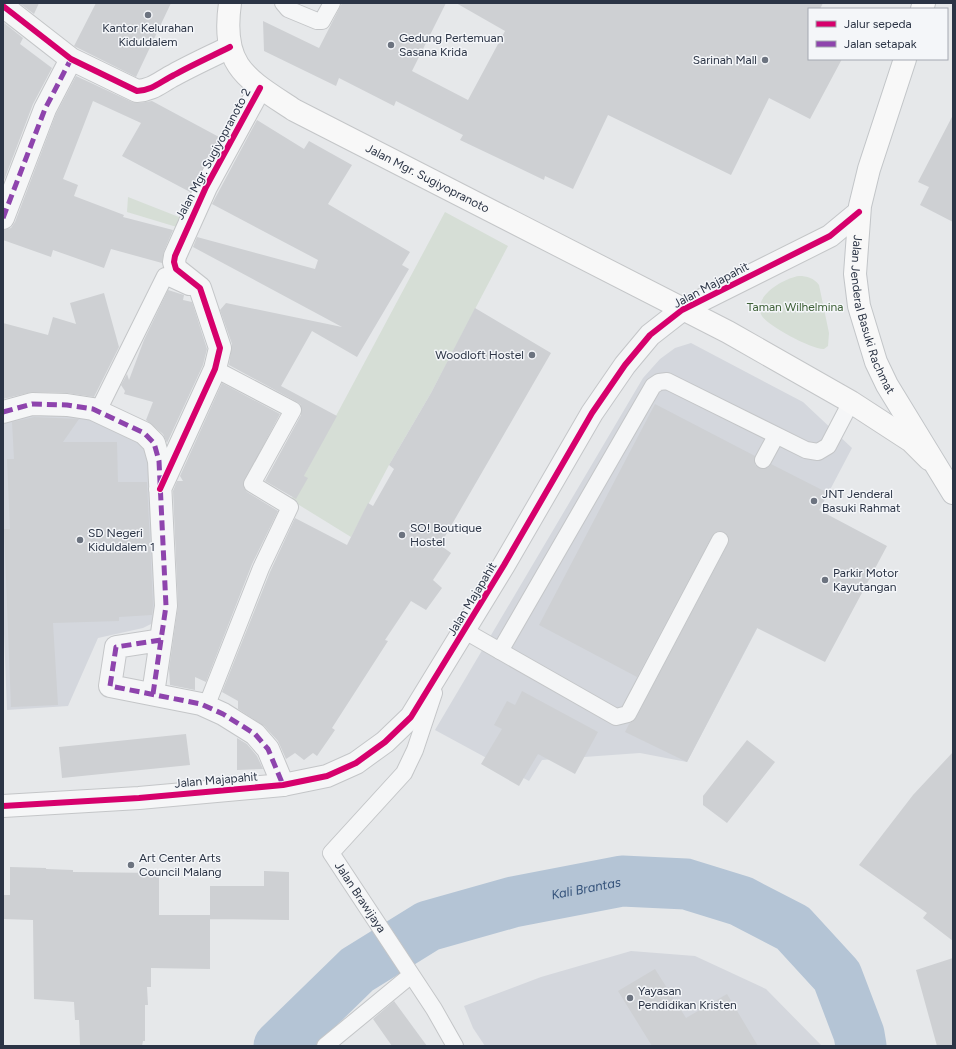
<svg xmlns="http://www.w3.org/2000/svg" width="956" height="1049" viewBox="0 0 956 1049" font-family="Figtree,sans-serif">
<style>
.built{fill:#d4d7dd}
.green{fill:#d6ded6}
.lines{fill:none;stroke-linecap:round;stroke-linejoin:round}
.river{stroke:#b4c4d5;stroke-width:51}
.building{fill:#ced0d3}
.service-casing{stroke:#c4c6c8;stroke-width:18}
.minor-casing{stroke:#c4c6c8;stroke-width:24}
.tertiary-casing{stroke:#c4c6c8;stroke-width:24}
.secondary-casing{stroke:#c4c6c8;stroke-width:24}
.primary-casing{stroke:#c2c5c8;stroke-width:24}
.service{stroke:#f5f6f7;stroke-width:16}
.minor{stroke:#f5f6f7;stroke-width:22}
.tertiary{stroke:#f5f6f7;stroke-width:22}
.secondary{stroke:#f8f8f8;stroke-width:22}
.primary{stroke:#f8f8f8;stroke-width:22}
.quiet{stroke:#8e44ad;stroke-width:5;stroke-dasharray:10 5;stroke-linecap:butt}
.cycleway-casing{stroke:#f4f6f9;stroke-width:8}
.cycleway{stroke:#d6006c;stroke-width:6}
.poi-dot{fill:#6c737f;stroke:#f4f6f9;stroke-width:1.5}
.labels{text-anchor:middle;stroke-width:3;stroke-linejoin:round;paint-order:stroke}
.poi-label{font-size:12px;fill:#2b3445;stroke:#f4f6f9;text-anchor:start}
.street-label{font-size:12px;fill:#2b3445;stroke:#f4f6f9}
.park-label{font-size:12px;fill:#3f6138;stroke:#f4f6f9}
.water-label{font-size:13px;font-style:italic;fill:#34527a;stroke:#f4f6f9}
</style>
<rect width="100%" height="100%" fill="#e6e8ea"/>
<path class="built" d="M 691,343 L 803,402 L 852,448 L 687,762 L 640,753 L 542,760 L 529,781 L 435,730 L 643,378 L 660,359 L 675,348 Z
M 79,411 L 148,445 L 159,620 L 143,628 L 98,638 L 68,706 L 7,710 L 3,608 L 3,415 Z
M 631,951 L 695,956 L 766,989 L 822,1046 L 485,1046 L 473,1028 L 464,1006 L 541,977 Z"/>
<path class="green" d="M 128,197 L 184,219 L 180,228 L 127,212 Z
M 445,212 L 508,246 L 431,393 L 389,465 L 351,537 L 291,500 Z
M 799,276 C 807,276 814,278 819,285 L 829,333 L 828,346 L 824,349 C 813,350 768,326 762,316 C 751,297 784,278 799,276 Z"/>
<g class="lines">
<path class="river" id="s1" d="M 279,1046 L 357,970 L 428,926 L 513,902 L 622,881 L 686,884 L 741,901 L 793,928 L 837,976 L 859,1034 L 861,1046"/>
</g>
<path class="building" d="M 19,3 L 39,3 L 34,14 Z
M 96,3 L 171,3 L 136,77 L 74,46 Z
M 342,3 L 446,3 L 412,71 L 468,100 L 505,31 L 456,3 L 823,3 L 820,9 L 809,9 L 809,59 L 842,59 L 810,119 L 769,98 L 731,175 L 608,115 L 573,189 L 545,176 L 544,180 L 460,140 L 463,135 L 396,101 L 394,106 L 339,78 L 336,86 L 264,51 L 263,21 L 319,48 Z
M 3,22 L 23,38 L 20,44 L 52,68 L 33,104 L 3,183 Z
M 76,76 L 132,102 L 139,103 L 152,101 L 219,137 L 190,192 L 122,156 L 141,123 L 93,101 L 63,179 L 78,185 L 74,196 L 124,215 L 123,217 L 173,230 L 164,251 L 162,263 L 111,249 L 104,268 L 53,250 L 51,257 L 3,240 L 3,230 L 11,228 L 15,222 L 56,114 Z
M 953,115 L 953,222 L 920,205 L 929,187 L 918,182 Z
M 257,120 L 304,149 L 309,141 L 352,165 L 328,204 L 410,252 L 402,265 L 409,269 L 357,357 L 312,331 L 281,386 L 337,416 L 304,476 L 308,478 L 296,499 L 265,481 L 301,415 L 301,405 L 297,402 L 229,365 L 232,344 L 220,310 L 226,303 L 342,327 L 193,247 L 197,237 L 315,269 L 318,260 L 212,204 Z
M 168,290 L 184,295 L 183,300 L 192,302 L 207,349 L 203,365 L 167,443 L 163,434 L 146,420 L 153,402 L 124,394 L 125,391 L 121,385 L 127,374 L 129,380 L 144,340 Z
M 104,293 L 119,347 L 94,397 L 67,393 L 32,392 L 3,399 L 3,323 L 48,335 L 53,317 L 76,324 L 70,303 Z
M 475,308 L 551,353 L 440,545 L 451,553 L 433,580 L 442,588 L 426,610 L 411,601 L 385,640 L 388,641 L 332,728 L 335,730 L 317,756 L 313,753 L 304,760 L 295,753 L 286,759 L 278,741 L 264,726 L 238,709 L 238,701 L 222,692 L 270,572 L 295,518 L 347,545 L 368,503 L 373,506 L 394,469 L 389,465 L 431,393 Z
M 222,383 L 280,414 L 243,484 L 247,492 L 278,511 L 252,564 L 206,682 L 195,677 L 195,690 L 170,685 L 169,669 L 178,606 L 173,491 L 177,481 L 183,481 L 180,476 Z
M 655,404 L 755,456 L 755,465 L 759,468 L 768,468 L 771,464 L 828,493 L 819,510 L 887,546 L 825,662 L 757,628 L 687,762 L 625,732 L 629,724 L 636,718 L 728,544 L 729,539 L 725,532 L 719,531 L 712,536 L 637,677 L 539,625 Z
M 34,417 L 79,419 L 63,442 L 117,442 L 118,482 L 147,482 L 153,605 L 152,615 L 119,617 L 119,621 L 53,623 L 58,705 L 11,707 L 4,529 L 10,529 L 7,459 L 14,459 L 12,422 Z
M 522,691 L 598,732 L 575,774 L 538,754 L 519,786 L 481,764 L 502,729 L 494,725 L 507,701 L 515,705 Z
M 186,734 L 190,765 L 62,778 L 59,747 Z
M 237,738 L 247,744 L 257,756 L 263,769 L 237,770 Z
M 747,740 L 775,762 L 727,823 L 703,805 L 703,796 Z
M 953,752 L 953,941 L 923,918 L 927,913 L 859,865 L 913,795 Z
M 10,867 L 46,868 L 46,869 L 73,870 L 73,872 L 159,873 L 159,915 L 210,915 L 210,969 L 151,968 L 151,987 L 147,987 L 148,1005 L 145,1005 L 145,1041 L 143,1041 L 142,1046 L 80,1046 L 79,1020 L 75,1020 L 74,1002 L 34,999 L 33,920 L 3,919 L 4,895 L 10,895 Z
M 264,871 L 289,872 L 289,920 L 210,919 L 210,886 L 264,886 Z
M 953,958 L 953,1046 L 937,1046 L 916,970 Z
M 655,969 L 686,1018 L 727,994 L 758,1046 L 652,1046 L 618,991 Z
M 394,1001 L 427,1046 L 392,1046 L 373,1019 Z"/>
<g class="lines">
<defs>
<g id="service">
<path d="M 283,3 L 288,9 L 317,21 L 322,21 L 332,3"/>
<path d="M 98,411 L 165,276 L 189,287"/>
<path d="M 763,460 L 776,436"/>
<path d="M 465,631 L 500,651 L 653,386 L 659,382 L 667,381 L 806,450 L 818,452 L 828,446 L 851,402"/>
<path d="M 500,651 L 616,717 L 628,714 L 720,540"/>
<path id="s2" d="M 434,693 L 415,750 L 404,773 L 331,853 L 434,1009 L 455,1046"/>
<path d="M 206,707 L 261,568 L 290,507 L 252,484 L 293,410 L 215,369"/>
<path d="M 325,1046 L 410,976"/>
</g>
<path id="minor" d="M 3,6 L 71,59 L 137,91 C 153,90 160,82 174,75 C 192,65 212,56 230,47
M 3,218 L 45,109 L 71,59
M 3,412 L 32,404 L 67,405 L 93,409 L 144,433 L 154,443 L 159,461 L 166,606 L 153,694
M 160,489 L 215,369 L 220,348 L 200,288 L 176,269 L 174,262 L 175,256 L 206,187 L 260,88
M 161,640 L 116,647 L 110,686 L 201,704 L 223,714 L 255,734 L 268,749 L 283,785"/>
<path id="tertiary" d="M 3,806 L 139,798 L 283,785 L 327,776 L 356,763 L 385,742 L 411,717 L 504,565 L 592,413 L 625,365 L 650,335 L 682,310 L 830,236 L 859,212"/>
<g id="secondary">
<path id="s3" d="M 230,3 C 221,67 246,78 294,110 L 728,332 L 851,402 L 911,441 L 929,459"/>
</g>
<g id="primary">
<path d="M 922,9 L 924,3"/>
<path id="s4" d="M 905,59 L 869,169 L 860,206 L 855,274 L 859,306 L 876,362 L 887,385 L 953,493"/>
</g>
</defs>
<use href="#service" class="service-casing"/>
<use href="#minor" class="minor-casing"/>
<use href="#tertiary" class="tertiary-casing"/>
<use href="#secondary" class="secondary-casing"/>
<use href="#primary" class="primary-casing"/>
<use href="#service" class="service"/>
<use href="#minor" class="minor"/>
<use href="#tertiary" class="tertiary"/>
<use href="#secondary" class="secondary"/>
<use href="#primary" class="primary"/>
<path class="quiet" d="M 3,218 L 45,109 L 71,59
M 3,412 L 32,404 L 67,405 L 93,409 L 144,433 L 154,443 L 159,461 L 166,606 L 153,694
M 161,640 L 116,647 L 110,686 L 201,704 L 223,714 L 255,734 L 268,749 L 283,785"/>
<defs>
<path id="cycleway" d="M 3,6 L 71,59 L 137,91 C 153,90 160,82 174,75 C 192,65 212,56 230,47
M 160,489 L 215,369 L 220,348 L 200,288 L 176,269 L 174,262 L 175,256 L 206,187 L 260,88
M 3,806 L 139,798 L 283,785 L 327,776 L 356,763 L 385,742 L 411,717 L 504,565 L 592,413 L 625,365 L 650,335 L 682,310 L 830,236 L 859,212"/>
</defs>
<use href="#cycleway" class="cycleway-casing"/>
<use href="#cycleway" class="cycleway"/>
</g>
<g class="poi-dot">
<circle cx="148" cy="15" r="4"/>
<circle cx="391" cy="45" r="4"/>
<circle cx="765" cy="60" r="4"/>
<circle cx="532" cy="355" r="4"/>
<circle cx="814" cy="501" r="4"/>
<circle cx="402" cy="535" r="4"/>
<circle cx="80" cy="540" r="4"/>
<circle cx="825" cy="580" r="4"/>
<circle cx="131" cy="865" r="4"/>
<circle cx="630" cy="998" r="4"/>
</g>
<g class="labels">
<g class="poi-label">
<text x="148" y="32" text-anchor="middle">Kantor Kelurahan<tspan x="148" dy="14">Kiduldalem</tspan></text>
<text x="399" y="42">Gedung Pertemuan<tspan x="399" dy="14">Sasana Krida</tspan></text>
<text x="757" y="64" text-anchor="end">Sarinah Mall</text>
<text x="524" y="359" text-anchor="end">Woodloft Hostel</text>
<text x="822" y="498">JNT Jenderal<tspan x="822" dy="14">Basuki Rahmat</tspan></text>
<text x="410" y="532">SO! Boutique<tspan x="410" dy="14">Hostel</tspan></text>
<text x="88" y="537">SD Negeri<tspan x="88" dy="14">Kiduldalem 1</tspan></text>
<text x="833" y="577">Parkir Motor<tspan x="833" dy="14">Kayutangan</tspan></text>
<text x="139" y="862">Art Center Arts<tspan x="139" dy="14">Council Malang</tspan></text>
<text x="638" y="995">Yayasan<tspan x="638" dy="14">Pendidikan Kristen</tspan></text>
</g>
<g class="street-label">
<text transform="translate(213 154) rotate(-62)" y="4">Jalan Mgr. Sugiyopranoto 2</text>
<text dy="4" stroke="none"><textPath href="#s3" startOffset="286">Jalan Mgr. Sugiyopranoto</textPath></text>
<text transform="translate(711 285) rotate(-28)" y="4">Jalan Majapahit</text>
<text dy="4" stroke="none"><textPath href="#s4" startOffset="265">Jalan Jenderal Basuki Rachmat</textPath></text>
<text transform="translate(472 599) rotate(-59)" y="4">Jalan Majapahit</text>
<text transform="translate(216 780) rotate(-5)" y="4">Jalan Majapahit</text>
<text dy="4" stroke="none"><textPath href="#s2" startOffset="247">Jalan Brawijaya</textPath></text>
</g>
<g class="park-label">
<text x="795" y="311">Taman Wilhelmina</text>
</g>
<g class="water-label">
<text dy="5" stroke="none"><textPath href="#s1" startOffset="355">Kali Brantas</textPath></text>
</g>
</g>
<rect width="956" height="1049" fill="none" stroke="#2b3445" stroke-width="8"/>
<rect x="808" y="8" width="140" height="52" fill="#f4f6f9" stroke="#a4a8b1"/>
<rect x="816" y="21" width="20" height="6" fill="#d6006c" stroke="#a4a8b1"/>
<text x="844" y="28" font-size="12" fill="#2b3445">Jalur sepeda</text>
<rect x="816" y="41" width="20" height="6" fill="#8e44ad" stroke="#a4a8b1"/>
<text x="844" y="48" font-size="12" fill="#2b3445">Jalan setapak</text>
</svg>
